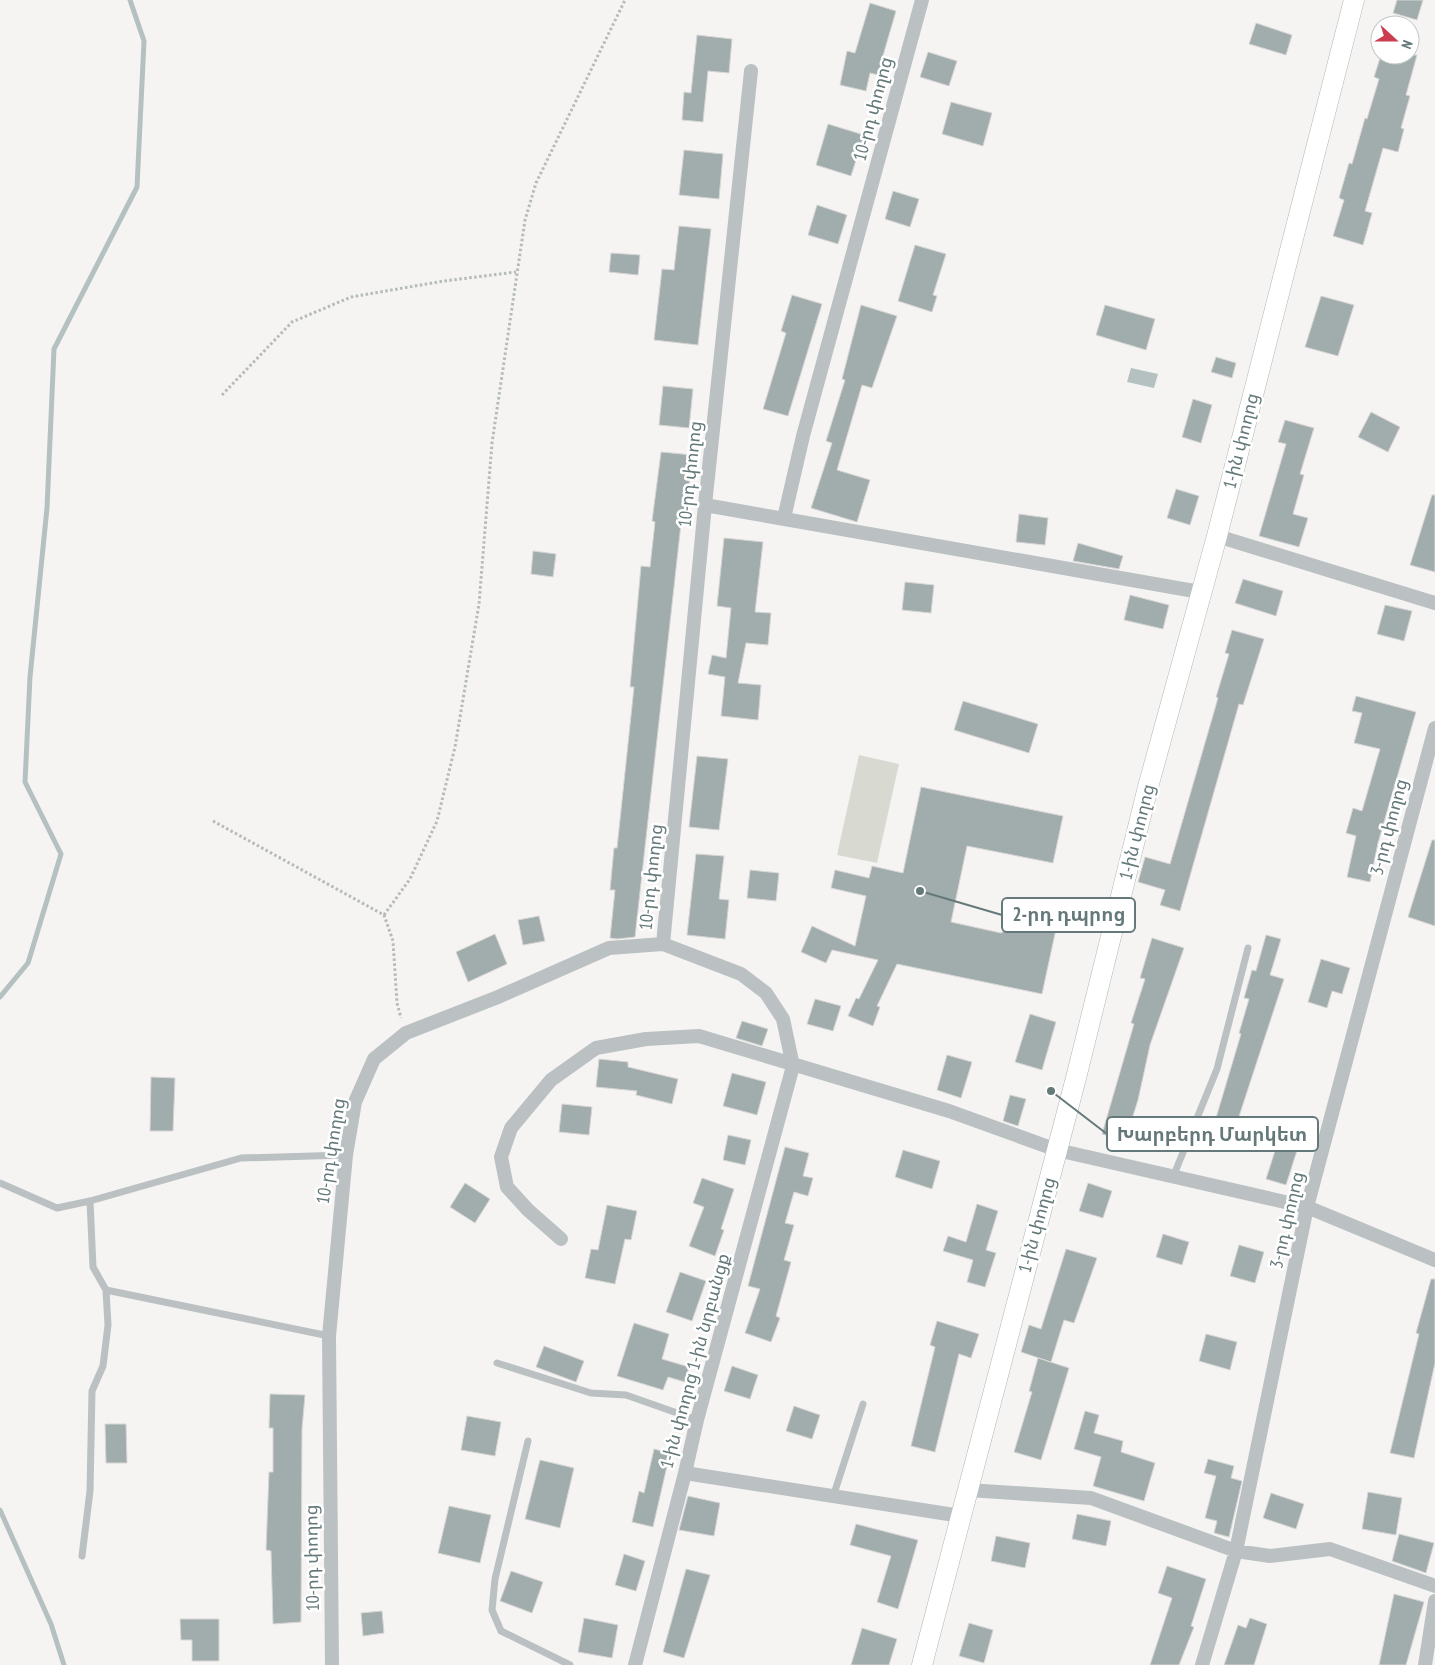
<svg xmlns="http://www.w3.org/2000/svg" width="1435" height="1665" viewBox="0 0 1435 1665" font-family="'PT Sans Narrow','Noto Sans Armenian',sans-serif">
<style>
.green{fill:#d8dad2}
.water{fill:#b4c1c0}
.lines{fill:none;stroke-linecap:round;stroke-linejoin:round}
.stream{stroke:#b4c1c0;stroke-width:5}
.building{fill:#a1acad;stroke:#d7d6d5}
.secondary-casing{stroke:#aeb6b7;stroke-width:21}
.path{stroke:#b5baba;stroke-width:3;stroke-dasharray:2.5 2.5;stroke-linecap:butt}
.lane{stroke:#bbc1c2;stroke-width:7}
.street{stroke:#bbc1c2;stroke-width:14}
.secondary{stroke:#fff;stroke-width:20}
.labels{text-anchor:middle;stroke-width:5;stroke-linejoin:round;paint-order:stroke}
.street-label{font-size:18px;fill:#65797a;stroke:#fff}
.leader{fill:none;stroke:#65797a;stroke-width:2}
.callout-dot{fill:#65797a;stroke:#fff;stroke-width:2}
.callout{fill:#fff;stroke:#65797a;stroke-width:2}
.callout-label{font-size:19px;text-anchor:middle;font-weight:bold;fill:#65797a}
</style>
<rect width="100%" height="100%" fill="#f5f4f3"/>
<path class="green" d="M 859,755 L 899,764 L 877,863 L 837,855 Z"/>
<path class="water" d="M 1131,368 L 1158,374 L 1154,388 L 1127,382 Z"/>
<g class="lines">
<path class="stream" d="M 0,997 L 28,963 L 61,854 L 25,782 L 30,677 L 47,508 L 54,349 L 137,187 L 144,41 L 130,0
M 0,1510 L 51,1624 L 64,1665"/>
</g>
<path class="building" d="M 1397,0 L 1423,0 L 1417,20 L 1393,13 Z
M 870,3 L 896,11 L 882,59 L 885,60 L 882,76 L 870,73 L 866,91 L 840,85 L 847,51 L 855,53 Z
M 1256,23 L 1292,35 L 1286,55 L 1249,44 Z
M 697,35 L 732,39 L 729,73 L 708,71 L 703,122 L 682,120 L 684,92 L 691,93 Z
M 928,52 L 957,61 L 949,86 L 920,77 Z
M 1381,55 L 1417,55 L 1406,95 L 1410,96 L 1401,128 L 1404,129 L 1398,152 L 1383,148 L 1365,211 L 1372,213 L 1363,245 L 1333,236 L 1344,200 L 1339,198 L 1349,163 L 1352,164 L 1365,118 L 1367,119 L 1379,79 L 1374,77 Z
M 951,102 L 992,113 L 983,146 L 942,134 Z
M 828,124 L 864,135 L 851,176 L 816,165 Z
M 684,150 L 723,154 L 719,199 L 679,195 Z
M 893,191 L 919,199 L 910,227 L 885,219 Z
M 817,205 L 847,215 L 838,244 L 808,235 Z
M 679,226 L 711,229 L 698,345 L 654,340 L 662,269 L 674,270 Z
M 915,245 L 946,254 L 933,295 L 937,296 L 932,312 L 898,301 Z
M 611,253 L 640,255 L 638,275 L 609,272 Z
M 792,295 L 822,304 L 788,416 L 763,409 L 786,333 L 781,331 Z
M 1321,296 L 1354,305 L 1338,356 L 1305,347 Z
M 861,305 L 897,316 L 872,388 L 862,385 L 837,470 L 870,480 L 857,522 L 811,508 L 832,443 L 826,441 L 845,380 L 842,379 Z
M 1105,305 L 1155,319 L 1146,350 L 1096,335 Z
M 1216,357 L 1236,363 L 1232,378 L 1211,372 Z
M 663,386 L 693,389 L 689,428 L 659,425 Z
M 1193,399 L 1212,405 L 1201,443 L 1182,437 Z
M 1371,412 L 1400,427 L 1388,452 L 1358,437 Z
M 1285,420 L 1314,428 L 1300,474 L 1304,475 L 1293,514 L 1308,518 L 1299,547 L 1259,536 L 1286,444 L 1278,442 Z
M 661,452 L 693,455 L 684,524 L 681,524 L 635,937 L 617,939 L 610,938 L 615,890 L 610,890 L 614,848 L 617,848 L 634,687 L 630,687 L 641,566 L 650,567 L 655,522 L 652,521 Z
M 1176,489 L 1199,496 L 1190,525 L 1167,518 Z
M 1432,495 L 1435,495 L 1435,572 L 1410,565 Z
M 1019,514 L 1048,518 L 1045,545 L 1016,542 Z
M 724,538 L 763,542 L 755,612 L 771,613 L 768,645 L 746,643 L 738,683 L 761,685 L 758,720 L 721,716 L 725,677 L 708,674 L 712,655 L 726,658 L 731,608 L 717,606 Z
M 1078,543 L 1123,556 L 1119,569 L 1073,561 Z
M 533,551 L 556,554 L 553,577 L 531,574 Z
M 1243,579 L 1283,591 L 1276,616 L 1235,603 Z
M 905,582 L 934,585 L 931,613 L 902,610 Z
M 1130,595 L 1169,605 L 1163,629 L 1124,620 Z
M 1385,605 L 1412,611 L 1404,641 L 1377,634 Z
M 1232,630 L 1264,639 L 1243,705 L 1239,704 L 1180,911 L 1160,905 L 1165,890 L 1138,882 L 1145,857 L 1170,864 L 1218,698 L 1216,697 L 1229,654 L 1225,653 Z
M 1356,696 L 1416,712 L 1378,843 L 1370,882 L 1347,877 L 1356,836 L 1346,833 L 1353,808 L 1362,811 L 1380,749 L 1354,743 L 1362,713 L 1352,711 Z
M 963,701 L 1038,724 L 1029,753 L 954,730 Z
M 697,756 L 728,759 L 719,830 L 689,827 Z
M 921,787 L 1063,816 L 1053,863 L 967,846 L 951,922 L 1001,933 L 1020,922 L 1056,929 L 1042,994 L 897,964 L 877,1006 L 880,1007 L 873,1026 L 848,1016 L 856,998 L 859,999 L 878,960 L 832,950 L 826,963 L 801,952 L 812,926 L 855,946 L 866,896 L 831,888 L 835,870 L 869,878 L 872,866 L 903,873 Z
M 1432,840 L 1435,840 L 1435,926 L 1408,917 Z
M 696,854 L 724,856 L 719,899 L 729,900 L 725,939 L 687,935 Z
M 750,870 L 779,873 L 776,901 L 747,898 Z
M 539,916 L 545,941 L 523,945 L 518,920 Z
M 495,934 L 507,964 L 468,982 L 456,952 Z
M 1266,935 L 1281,939 L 1270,975 L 1284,979 L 1230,1144 L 1210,1138 L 1241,1034 L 1239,1033 L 1249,999 L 1244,998 L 1252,970 L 1256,971 Z
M 1152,938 L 1184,948 L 1150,1045 L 1138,1100 L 1125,1141 L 1102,1134 L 1134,1024 L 1131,1023 L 1145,979 L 1140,978 Z
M 1321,959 L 1350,968 L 1342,994 L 1332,991 L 1327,1008 L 1308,1002 Z
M 815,999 L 841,1006 L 833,1031 L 807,1024 Z
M 1030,1014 L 1056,1022 L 1042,1070 L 1015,1062 Z
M 742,1021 L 768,1029 L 762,1046 L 736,1038 Z
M 947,1055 L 972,1062 L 961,1098 L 937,1090 Z
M 599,1059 L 628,1062 L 628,1067 L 678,1079 L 672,1104 L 636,1095 L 637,1091 L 596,1087 Z
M 732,1073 L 766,1082 L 757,1115 L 723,1106 Z
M 151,1077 L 175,1078 L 173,1131 L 150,1131 Z
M 1010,1095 L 1026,1099 L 1018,1126 L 1003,1121 Z
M 562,1104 L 592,1107 L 589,1135 L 559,1132 Z
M 728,1135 L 751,1140 L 745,1165 L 723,1160 Z
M 1280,1135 L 1300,1141 L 1286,1185 L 1266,1179 Z
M 785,1147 L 809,1153 L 803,1176 L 813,1178 L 808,1196 L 794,1192 L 785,1223 L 794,1225 L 784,1260 L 791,1262 L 776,1316 L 780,1318 L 771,1342 L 745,1333 L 760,1289 L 748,1286 Z
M 903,1150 L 940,1161 L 932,1189 L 895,1177 Z
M 702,1178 L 734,1189 L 721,1229 L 724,1230 L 715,1256 L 689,1246 L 704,1207 L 693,1203 Z
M 465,1183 L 490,1199 L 475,1223 L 450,1207 Z
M 1088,1183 L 1112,1191 L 1103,1218 L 1079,1211 Z
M 977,1204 L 998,1211 L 986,1250 L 996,1253 L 985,1287 L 967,1282 L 973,1260 L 943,1251 L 948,1236 L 966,1242 Z
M 607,1205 L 637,1211 L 631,1240 L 625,1239 L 615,1284 L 585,1278 L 591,1249 L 598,1250 Z
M 1163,1234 L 1189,1242 L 1182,1265 L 1156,1257 Z
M 1239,1245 L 1264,1252 L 1255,1283 L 1230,1276 Z
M 1066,1249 L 1097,1258 L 1074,1323 L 1064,1320 L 1051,1362 L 1021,1352 L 1029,1325 L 1041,1329 Z
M 680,1272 L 706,1281 L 692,1321 L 666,1312 Z
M 1431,1279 L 1435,1279 L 1435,1363 L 1414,1458 L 1390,1453 L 1419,1334 L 1416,1333 Z
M 937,1321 L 979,1334 L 971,1358 L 959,1354 L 935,1452 L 911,1446 L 935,1347 L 930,1345 Z
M 634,1323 L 669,1334 L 662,1359 L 689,1367 L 685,1382 L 668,1377 L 663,1390 L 617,1376 Z
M 1206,1334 L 1237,1342 L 1230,1370 L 1199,1361 Z
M 544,1346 L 584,1361 L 576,1382 L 536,1367 Z
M 1038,1358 L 1069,1368 L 1041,1460 L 1014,1452 L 1032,1392 L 1029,1391 Z
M 732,1366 L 758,1375 L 750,1399 L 724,1391 Z
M 270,1394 L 305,1395 L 302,1429 L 301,1622 L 273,1624 L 271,1551 L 266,1550 L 269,1472 L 273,1472 L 273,1428 L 269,1428 Z
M 794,1406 L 820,1415 L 812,1439 L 786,1431 Z
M 1085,1411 L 1099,1415 L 1094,1433 L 1123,1441 L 1121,1452 L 1155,1463 L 1144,1501 L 1093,1486 L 1101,1457 L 1074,1449 Z
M 467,1416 L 501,1422 L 495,1456 L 461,1450 Z
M 105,1424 L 126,1424 L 127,1463 L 106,1463 Z
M 654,1449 L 670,1453 L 653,1527 L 632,1522 L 639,1491 L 644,1493 Z
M 1208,1459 L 1234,1466 L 1231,1478 L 1242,1481 L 1229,1537 L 1214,1533 L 1217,1521 L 1205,1518 L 1216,1476 L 1204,1473 Z
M 540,1460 L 574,1468 L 560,1528 L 525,1519 Z
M 1368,1492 L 1402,1498 L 1396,1535 L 1362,1529 Z
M 1271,1493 L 1304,1504 L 1296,1529 L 1263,1518 Z
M 688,1496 L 720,1503 L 714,1536 L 679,1530 Z
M 449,1506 L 491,1515 L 480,1563 L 438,1553 Z
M 1077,1514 L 1111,1521 L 1106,1546 L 1072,1539 Z
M 856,1524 L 918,1540 L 898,1609 L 877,1602 L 891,1556 L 850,1545 Z
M 1399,1534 L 1434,1543 L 1426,1573 L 1392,1561 Z
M 996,1536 L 1030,1543 L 1025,1568 L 991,1561 Z
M 624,1554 L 645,1561 L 636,1591 L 615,1585 Z
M 1167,1566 L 1206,1579 L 1191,1626 L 1194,1627 L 1179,1665 L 1150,1665 L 1172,1598 L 1158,1593 Z
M 686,1569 L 710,1575 L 684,1658 L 663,1652 Z
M 511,1571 L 543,1582 L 532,1613 L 500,1601 Z
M 1394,1594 L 1424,1602 L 1406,1665 L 1379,1665 Z
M 382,1611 L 384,1633 L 363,1636 L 361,1613 Z
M 584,1618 L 618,1625 L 612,1658 L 578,1652 Z
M 1250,1618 L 1267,1624 L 1254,1665 L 1224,1665 L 1238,1625 L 1246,1628 Z
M 180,1619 L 219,1619 L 219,1661 L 192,1661 L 192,1640 L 181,1640 Z
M 969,1623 L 993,1630 L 984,1663 L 959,1656 Z
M 862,1628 L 897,1639 L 889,1665 L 851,1665 Z"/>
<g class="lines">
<defs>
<path id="secondary" d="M 922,1665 L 1076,1078 L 1148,787 L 1217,536 L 1354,0"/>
</defs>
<use href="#secondary" class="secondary-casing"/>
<path class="path" d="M 222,395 L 292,322 L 351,297 L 444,281 L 516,272
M 213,821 L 384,915 L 393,941 L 397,1003 L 401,1018
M 384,915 L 410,879 L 437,821 L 455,747 L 479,604 L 492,443 L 525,220 L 536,183 L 625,0"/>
<path class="lane" d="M 1173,1177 L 1217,1069 L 1248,948
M 0,1183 L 57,1208 L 90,1201 L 241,1158 L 346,1155
M 90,1201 L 93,1267 L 106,1290 L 329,1336
M 497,1363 L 591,1393 L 626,1395 L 697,1420
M 528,1441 L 495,1579 L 492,1610 L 501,1631 L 570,1665
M 833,1497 L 863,1404
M 82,1556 L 90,1491 L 92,1391 L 103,1366 L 108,1325 L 106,1290"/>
<path class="street" d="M 705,505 L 1200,592
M 784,518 L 803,436 L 922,0
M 1217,536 L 1435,603
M 663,944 L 705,505 L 751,71
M 561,1239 L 528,1210 L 507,1187 L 501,1157 L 511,1128 L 551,1080 L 596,1048 L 646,1039 L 699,1036 L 949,1111 L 1057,1150 L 1307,1207 L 1435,1260
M 685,1473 L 961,1516
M 968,1490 L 1091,1498 L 1236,1551 L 1270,1556 L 1330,1549 L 1435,1586
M 332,1665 L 329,1336 L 346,1155 L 355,1102 L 374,1059 L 406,1033 L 498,997 L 609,948 L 663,944 L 741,974 L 766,993 L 783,1019 L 793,1066 L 697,1420 L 685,1473 L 635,1665
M 1202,1665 L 1236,1551 L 1307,1207 L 1435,728
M 1425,1665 L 1435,1601"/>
<use href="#secondary" class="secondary"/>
</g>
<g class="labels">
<g class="street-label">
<text transform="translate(873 109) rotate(-75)" y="6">10-րդ փողոց</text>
<text transform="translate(1241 441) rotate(-76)" y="6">1-ին փողոց</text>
<text transform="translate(690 474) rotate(-84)" y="6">10-րդ փողոց</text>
<text transform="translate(1389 827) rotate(-75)" y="6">3-րդ փողոց</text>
<text transform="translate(1137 832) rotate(-76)" y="6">1-ին փողոց</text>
<text transform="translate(651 877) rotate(-84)" y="6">10-րդ փողոց</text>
<text transform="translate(331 1151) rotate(-81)" y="6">10-րդ փողոց</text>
<text transform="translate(1287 1220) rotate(-77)" y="6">3-րդ փողոց</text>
<text transform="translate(1037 1225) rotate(-75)" y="6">1-ին փողոց</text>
<text transform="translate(695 1361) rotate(-75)" y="6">1-ին փողոց 1-ին նրբանցք</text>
<text transform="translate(312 1558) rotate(-91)" y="6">10-րդ փողոց</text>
</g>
</g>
<path class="leader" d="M920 891L1002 915M1051 1091L1107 1134"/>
<g class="callout-dot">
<circle cx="920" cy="891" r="5"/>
<circle cx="1051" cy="1091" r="5"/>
</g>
<g class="callout">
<rect x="1002" y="898" width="133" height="34" rx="5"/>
<rect x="1107" y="1117" width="211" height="34" rx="5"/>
</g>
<g class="callout-label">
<text x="1069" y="921">2-րդ դպրոց</text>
<text x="1212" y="1141">Խարբերդ Մարկետ</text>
</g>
<g transform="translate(1395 40) rotate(111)"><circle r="24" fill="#ffffff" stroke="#c1c9ca"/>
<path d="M0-4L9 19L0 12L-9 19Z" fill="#cb3d4f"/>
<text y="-8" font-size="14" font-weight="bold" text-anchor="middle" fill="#65797a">N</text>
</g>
</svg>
